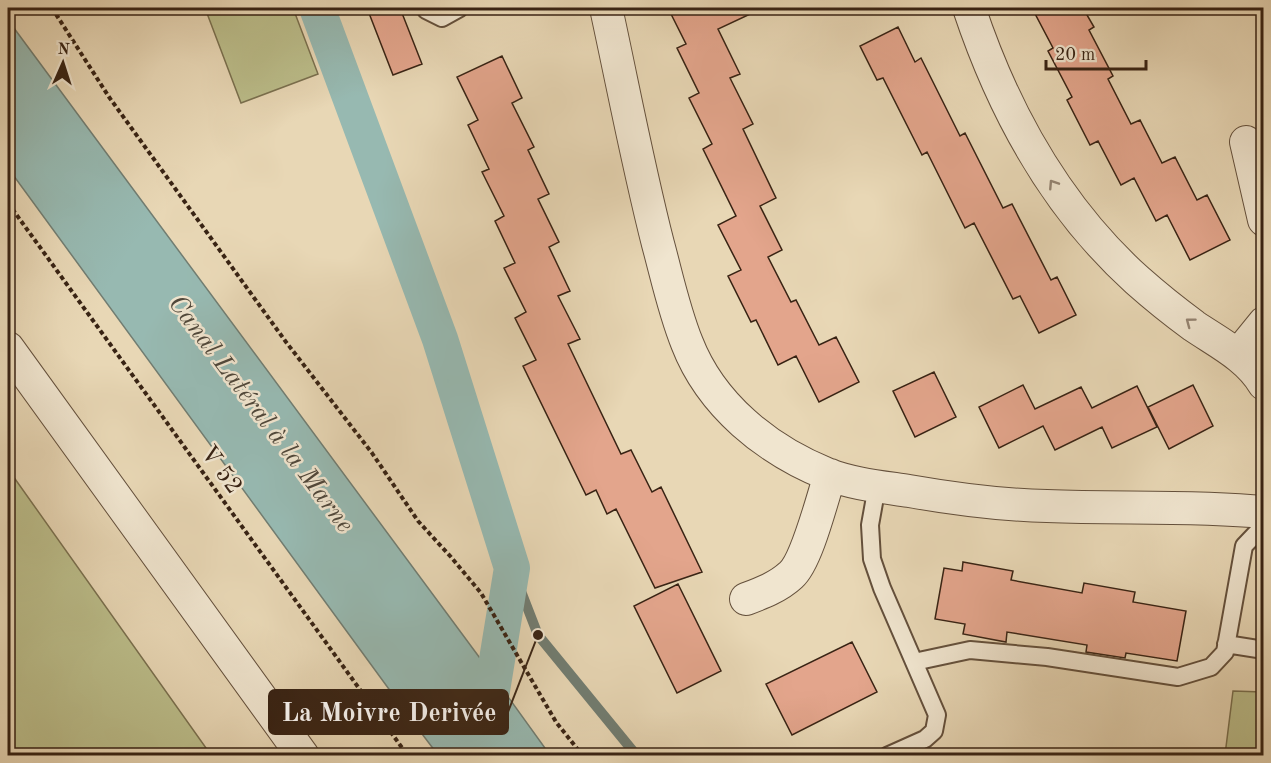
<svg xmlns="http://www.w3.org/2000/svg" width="1271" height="763" viewBox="0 0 1271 763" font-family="'Old Standard TT',serif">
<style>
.green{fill:#bbbd8a;stroke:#7a704f;stroke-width:1.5}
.water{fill:#97b9b1;stroke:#717d72;stroke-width:1.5}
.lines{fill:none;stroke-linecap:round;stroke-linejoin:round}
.stream{stroke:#717d72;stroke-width:10}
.canal{stroke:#97b9b1;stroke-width:36}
.building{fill:#e3a58c;stroke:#382314;stroke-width:1.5}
.service-casing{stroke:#64503c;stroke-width:20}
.minor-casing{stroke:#64503c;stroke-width:34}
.path{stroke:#382314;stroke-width:4;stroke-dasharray:4.5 3;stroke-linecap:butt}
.service{stroke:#f0e5cf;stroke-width:16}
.minor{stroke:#f0e5cf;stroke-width:32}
.oneway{stroke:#948472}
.labels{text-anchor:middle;stroke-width:5;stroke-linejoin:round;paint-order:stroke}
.street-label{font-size:24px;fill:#382314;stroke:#f0e5cf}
.water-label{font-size:26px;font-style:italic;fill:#50483b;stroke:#f0e5cf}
.leader{fill:none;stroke:#382314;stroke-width:2}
.callout-dot{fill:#382314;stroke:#f0e5cf;stroke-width:2}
.callout{fill:#382314;stroke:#382314;stroke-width:2}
.callout-label{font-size:26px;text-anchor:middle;font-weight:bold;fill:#fff}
</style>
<rect width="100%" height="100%" fill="#e8d7b5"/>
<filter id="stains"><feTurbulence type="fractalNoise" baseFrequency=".00333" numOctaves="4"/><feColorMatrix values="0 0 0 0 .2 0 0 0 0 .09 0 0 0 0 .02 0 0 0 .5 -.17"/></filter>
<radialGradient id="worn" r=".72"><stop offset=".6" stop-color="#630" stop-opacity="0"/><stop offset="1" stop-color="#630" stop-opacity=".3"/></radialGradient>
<path class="green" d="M 205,8 L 293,8 L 318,74 L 241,103 Z
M 8,469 L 211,755 L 8,755 Z
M 1233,691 L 1263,692 L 1263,755 L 1225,755 Z"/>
<path class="water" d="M 8,20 L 488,669 L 550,755 L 438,755 L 413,722 L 8,168 Z"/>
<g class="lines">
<path class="stream" d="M 512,568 L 538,635 L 637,756"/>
<path class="canal" d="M 317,8 L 440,339 L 512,568 L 488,715"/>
</g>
<path class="building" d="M 367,8 L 400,8 L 422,64 L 393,75 Z
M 668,8 L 763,8 L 718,29 L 740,74 L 730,78 L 753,124 L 743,129 L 776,198 L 760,206 L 782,250 L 768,257 L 791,302 L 796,300 L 819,345 L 836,337 L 859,382 L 819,402 L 796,356 L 778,365 L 756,320 L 751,322 L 728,276 L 741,270 L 718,225 L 736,216 L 703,149 L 712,144 L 689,98 L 699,93 L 677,48 L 686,44 Z
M 1032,8 L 1083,8 L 1094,27 L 1089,30 L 1113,76 L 1108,79 L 1131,124 L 1140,120 L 1162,163 L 1175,157 L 1197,200 L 1207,195 L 1230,240 L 1190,260 L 1167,215 L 1156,221 L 1134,178 L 1121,185 L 1098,141 L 1090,145 L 1067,100 L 1072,97 L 1048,51 L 1053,48 Z
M 898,27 L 915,62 L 921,58 L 960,136 L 965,133 L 1003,208 L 1012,204 L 1051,280 L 1057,277 L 1076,315 L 1039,333 L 1020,296 L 1013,299 L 974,223 L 965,228 L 927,152 L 922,155 L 883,78 L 877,80 L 860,46 Z
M 502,56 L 522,98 L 512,103 L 534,147 L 528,150 L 549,194 L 538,199 L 559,242 L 549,247 L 570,291 L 558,296 L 580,339 L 568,344 L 621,454 L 631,450 L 652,492 L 661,487 L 702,572 L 655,588 L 616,509 L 607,514 L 596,490 L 586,495 L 523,366 L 536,360 L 515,318 L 526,312 L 504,268 L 515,263 L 495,221 L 504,216 L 482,172 L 489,169 L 468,125 L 478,120 L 457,77 Z
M 934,372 L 956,417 L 915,437 L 893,391 Z
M 1023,385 L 1035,409 L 1081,387 L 1092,408 L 1137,386 L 1157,427 L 1112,448 L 1102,427 L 1055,450 L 1043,426 L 999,448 L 979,407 Z
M 1193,385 L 1213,426 L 1169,449 L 1148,407 Z
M 963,562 L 1013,571 L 1011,580 L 1082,593 L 1084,583 L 1135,592 L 1133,602 L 1186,611 L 1177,661 L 1126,653 L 1125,658 L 1086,652 L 1087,645 L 1007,632 L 1006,642 L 963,634 L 965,624 L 935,619 L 944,568 L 962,571 Z
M 678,584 L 721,671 L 677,693 L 634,606 Z
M 852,642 L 877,692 L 792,735 L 766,684 Z"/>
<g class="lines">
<defs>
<path id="service" d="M 425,8 L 426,10 L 442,18 L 460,8
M 877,486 L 870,525 L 872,559 L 882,588 L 937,715 L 934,731 L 925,739 L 887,756
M 1226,644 L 1264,650
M 914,662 L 970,650 L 1047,657 L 1178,677 L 1211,667 L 1225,652 L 1244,546 L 1264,525"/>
<path id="minor" d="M 606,8 C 623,86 638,166 658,244 C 667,277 674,311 687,343 C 711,405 767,450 827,474 C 852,484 883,487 909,491 C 955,499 1000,505 1047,506 C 1119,509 1191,505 1264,512
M 969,8 C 1003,110 1056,207 1137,280 C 1155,296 1175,312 1194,326 C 1219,343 1248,357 1264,384
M 1246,142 L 1264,220
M 8,348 L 303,756
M 1238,355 L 1264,323
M 746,599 C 762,593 778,587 791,575 C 807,561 822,499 830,475"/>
</defs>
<use href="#service" class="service-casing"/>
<use href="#minor" class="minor-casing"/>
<path class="path" d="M 52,8 L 109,97 L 286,342 L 372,453 L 418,521 L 451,557 L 481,593 L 556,722 L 583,756
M 8,203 L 408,756"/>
<use href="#service" class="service"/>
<use href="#minor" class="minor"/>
</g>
<defs><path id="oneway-chevron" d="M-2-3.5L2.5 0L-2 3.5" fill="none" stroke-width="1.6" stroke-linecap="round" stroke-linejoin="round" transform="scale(1.5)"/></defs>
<g class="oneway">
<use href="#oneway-chevron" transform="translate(1053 184) rotate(-123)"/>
<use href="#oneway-chevron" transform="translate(1190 322) rotate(-143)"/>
</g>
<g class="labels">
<g class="street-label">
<text transform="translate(222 469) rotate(54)" y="8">V 52</text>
</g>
<g class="water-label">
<text transform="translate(262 413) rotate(53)" y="9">Canal Latéral à la Marne</text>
</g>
</g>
<path class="leader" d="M538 635L508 712"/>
<circle class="callout-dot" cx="538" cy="635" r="6"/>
<rect class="callout" x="269" y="690" width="239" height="44" rx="6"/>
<g class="callout-label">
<text x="389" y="721">La Moivre Derivée</text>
</g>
<rect width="1271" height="763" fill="none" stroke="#e8d7b5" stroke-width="30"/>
<rect x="9" y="9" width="1253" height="745" fill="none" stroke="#382314" stroke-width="3"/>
<rect x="15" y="15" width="1241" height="733" fill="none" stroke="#382314" stroke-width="1.5"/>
<g transform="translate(63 63) rotate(3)" stroke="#f0e5cf" stroke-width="4.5" paint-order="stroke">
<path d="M0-4.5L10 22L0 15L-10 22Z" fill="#382314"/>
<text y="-9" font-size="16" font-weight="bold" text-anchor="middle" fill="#382314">N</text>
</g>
<path d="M1046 60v9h100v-9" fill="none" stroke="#382314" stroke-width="3"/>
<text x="1055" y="60" font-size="18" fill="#382314" stroke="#f0e5cf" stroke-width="4.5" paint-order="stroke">20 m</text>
<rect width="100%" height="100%" filter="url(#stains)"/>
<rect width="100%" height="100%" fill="url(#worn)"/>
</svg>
